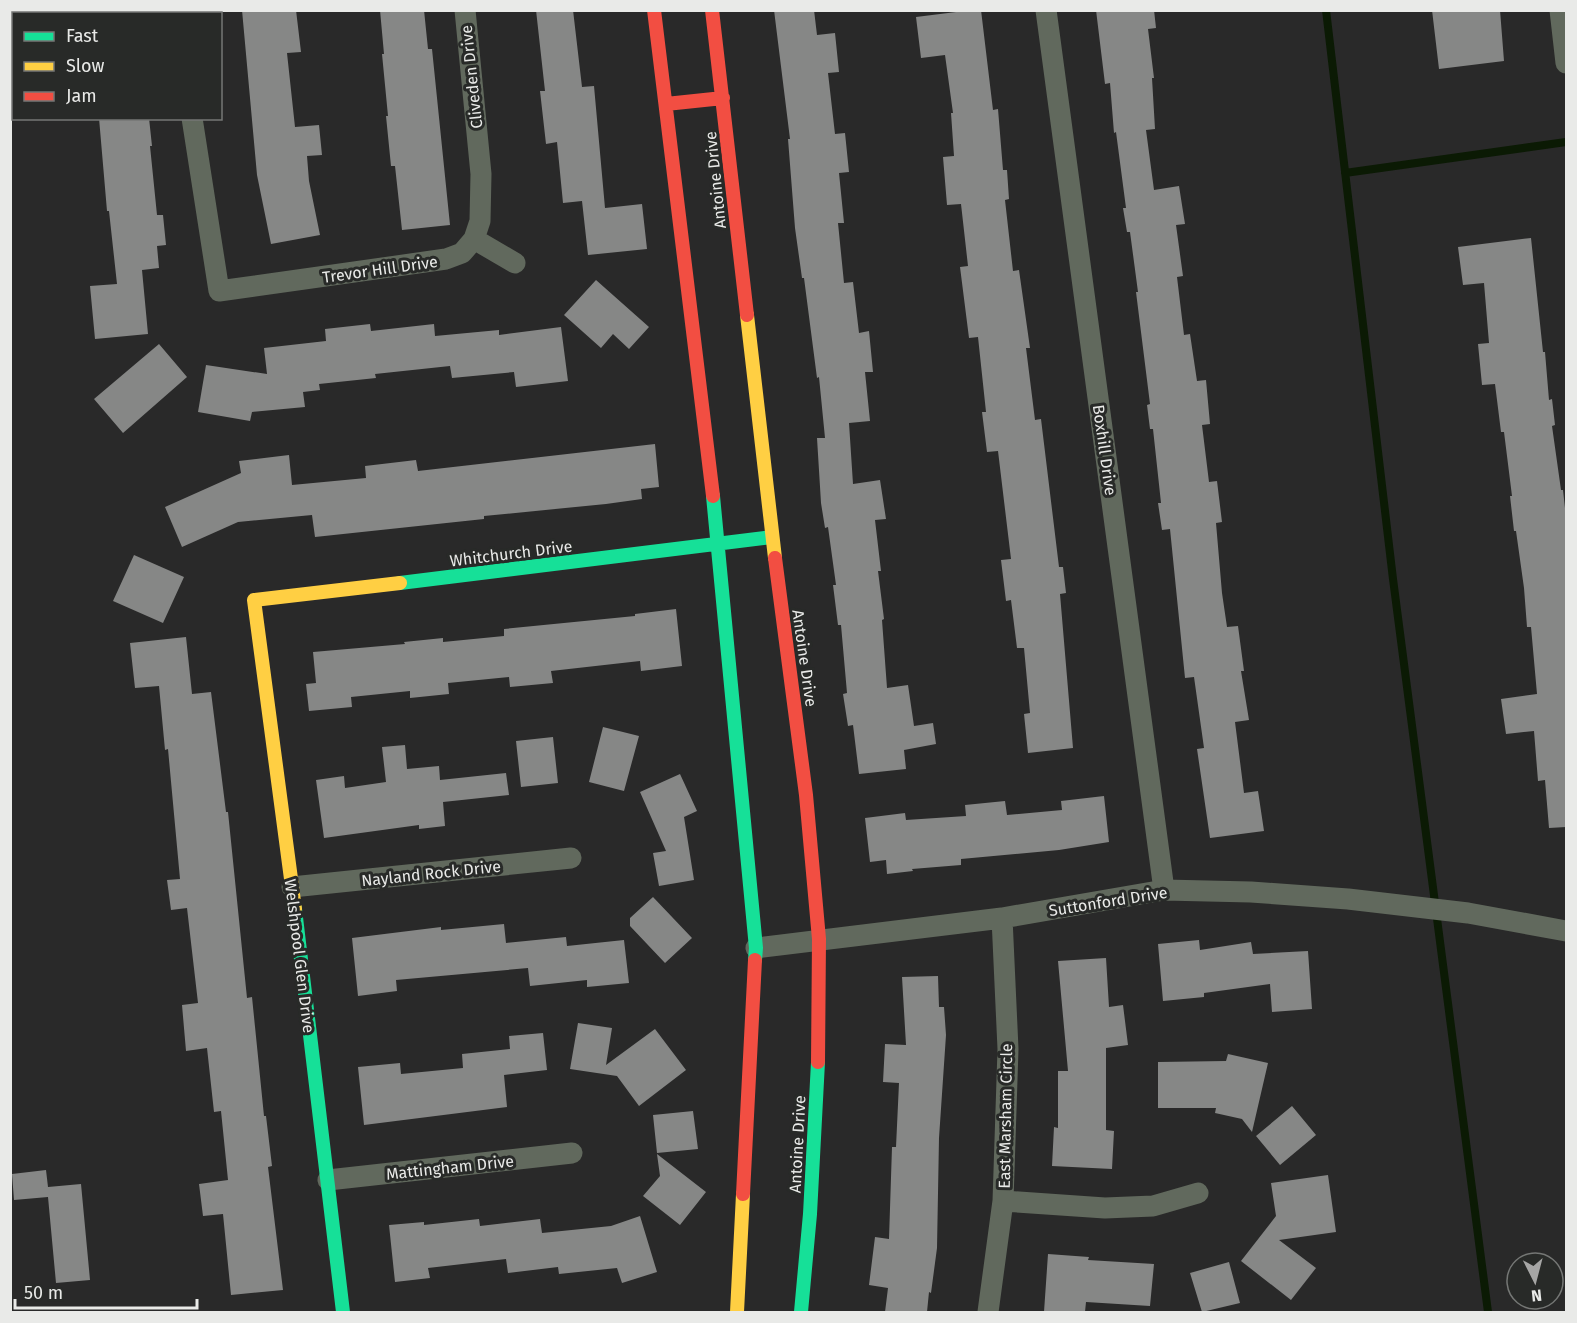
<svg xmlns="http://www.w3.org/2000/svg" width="1577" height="1323" viewBox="0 0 1577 1323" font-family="'Fira Sans',sans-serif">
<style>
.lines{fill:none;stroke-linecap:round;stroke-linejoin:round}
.stream{stroke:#0b1a04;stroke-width:8}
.building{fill:#868786}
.street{stroke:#61695d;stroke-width:21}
.fast{stroke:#16e098;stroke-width:14}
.slow{stroke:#ffcf43;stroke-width:14}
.jam{stroke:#f24e42;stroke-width:14}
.labels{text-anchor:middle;stroke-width:6;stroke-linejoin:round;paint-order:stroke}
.street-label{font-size:16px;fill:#e9eae8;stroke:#282a28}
</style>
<rect width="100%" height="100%" fill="#292929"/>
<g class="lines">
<path class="stream" d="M 1326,10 L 1393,579 L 1488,1312
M 1345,173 L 1566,142"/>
</g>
<path class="building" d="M 242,10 L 296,10 L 301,52 L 287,53 L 295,127 L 319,125 L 322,155 L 307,156 L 309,181 L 320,235 L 271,244 L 257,175 Z
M 380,10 L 424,10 L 428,49 L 432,49 L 450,225 L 402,230 L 395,166 L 391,166 L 386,116 L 388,116 L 382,54 L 384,54 Z
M 536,10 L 573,10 L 582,87 L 594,86 L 605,208 L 642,204 L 647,249 L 588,255 L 582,201 L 563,203 L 557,142 L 546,144 L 540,91 L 545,91 Z
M 774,10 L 814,10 L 817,35 L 835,33 L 839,72 L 828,73 L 835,134 L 845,133 L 849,172 L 839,173 L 844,223 L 838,223 L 844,283 L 853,282 L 859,333 L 869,331 L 873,372 L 865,372 L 870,421 L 849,423 L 853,484 L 880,480 L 886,519 L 875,520 L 881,571 L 878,571 L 884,619 L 882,620 L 887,688 L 908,685 L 914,726 L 933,723 L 936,744 L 904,750 L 906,769 L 859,774 L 853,725 L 848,726 L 843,694 L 847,693 L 841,625 L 838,625 L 833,585 L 836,585 L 828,527 L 825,528 L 821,503 L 817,438 L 825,438 L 819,377 L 817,378 L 804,278 L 802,278 L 795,228 L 788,139 L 790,139 Z
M 972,10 L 981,10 L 993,110 L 998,109 L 1003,170 L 1007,170 L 1009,199 L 1005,200 L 1013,271 L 1019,270 L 1030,348 L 1026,348 L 1035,420 L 1041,419 L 1059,567 L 1063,567 L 1066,593 L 1060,594 L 1073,748 L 1028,753 L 1024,714 L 1030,713 L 1024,648 L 1017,648 L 1011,600 L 1006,601 L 1001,560 L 1011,559 L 998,451 L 987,452 L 982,412 L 986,412 L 978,337 L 969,338 L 960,267 L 968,266 L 961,204 L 947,205 L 943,157 L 954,156 L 951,113 L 953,113 L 945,55 L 921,58 L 916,17 Z
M 1096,10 L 1154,10 L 1156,28 L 1148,29 L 1154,78 L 1152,78 L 1155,129 L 1146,130 L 1154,190 L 1179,186 L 1185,224 L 1176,225 L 1183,276 L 1177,277 L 1184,335 L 1190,334 L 1197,381 L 1206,380 L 1210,424 L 1202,425 L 1209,482 L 1217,481 L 1222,522 L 1216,523 L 1222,593 L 1227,627 L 1238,626 L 1244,671 L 1241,671 L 1249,720 L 1235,722 L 1244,793 L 1258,791 L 1264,831 L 1210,838 L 1197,749 L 1204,748 L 1194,677 L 1185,678 L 1170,529 L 1162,530 L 1158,503 L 1161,503 L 1153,429 L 1150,429 L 1147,405 L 1150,404 L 1136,292 L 1138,292 L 1130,232 L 1127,232 L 1123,208 L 1126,208 L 1116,132 L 1114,133 L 1110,83 L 1105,84 Z
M 1432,10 L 1500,10 L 1504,61 L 1439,69 Z
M 99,118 L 149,118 L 152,146 L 150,146 L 157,215 L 163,215 L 166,245 L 157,246 L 159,268 L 142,270 L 148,334 L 95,339 L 90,286 L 117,284 L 109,211 L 107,211 Z
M 1531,238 L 1543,352 L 1545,352 L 1549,400 L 1552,399 L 1555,425 L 1552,426 L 1561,490 L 1563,490 L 1566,517 L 1566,827 L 1549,828 L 1545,780 L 1538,781 L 1534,731 L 1506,734 L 1501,699 L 1537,694 L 1531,627 L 1527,627 L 1524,588 L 1516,531 L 1514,531 L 1510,496 L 1512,496 L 1504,432 L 1501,432 L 1495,384 L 1482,385 L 1478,344 L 1489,343 L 1484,283 L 1463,285 L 1458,247 Z
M 596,280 L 649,327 L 629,349 L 613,334 L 601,348 L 564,315 Z
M 370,324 L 371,331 L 434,324 L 435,336 L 499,330 L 499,335 L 561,327 L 568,381 L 516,387 L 514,372 L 452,378 L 450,366 L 375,374 L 376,378 L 319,384 L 320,390 L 303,392 L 305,407 L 252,412 L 250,421 L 198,412 L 206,365 L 267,374 L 264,348 L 326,341 L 325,329 Z
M 159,344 L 187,377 L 123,433 L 94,399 Z
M 655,444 L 659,487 L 641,489 L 642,499 L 606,504 L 484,516 L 484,519 L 315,537 L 312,515 L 238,522 L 182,547 L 165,507 L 241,473 L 239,461 L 289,455 L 292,485 L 366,478 L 365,466 L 416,460 L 418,471 Z
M 134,555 L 184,577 L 163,623 L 113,601 Z
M 676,609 L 682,666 L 641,671 L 640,661 L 551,671 L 553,683 L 510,687 L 509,677 L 448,683 L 449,694 L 410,698 L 410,691 L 351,697 L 352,707 L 309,711 L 306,684 L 316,683 L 313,652 L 405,644 L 404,642 L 443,638 L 443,642 L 504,636 L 504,629 L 635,616 L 635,614 Z
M 186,637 L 192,694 L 211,692 L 226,812 L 228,812 L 247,998 L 252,997 L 264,1116 L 266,1116 L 272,1166 L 268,1167 L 283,1290 L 231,1295 L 223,1214 L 203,1216 L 199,1184 L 228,1180 L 221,1111 L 214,1112 L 207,1048 L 186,1051 L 182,1005 L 198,1003 L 187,908 L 171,910 L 167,880 L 180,879 L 168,749 L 165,750 L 159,686 L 135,688 L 130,643 Z
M 603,727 L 639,736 L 624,791 L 589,782 Z
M 553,737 L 558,783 L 521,787 L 516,741 Z
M 405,745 L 407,769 L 439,766 L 440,780 L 506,773 L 509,795 L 443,802 L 445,826 L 419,829 L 419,825 L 324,838 L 316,780 L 344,776 L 345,788 L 386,782 L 382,747 Z
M 680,774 L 697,811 L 684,817 L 694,880 L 659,886 L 653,853 L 666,851 L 640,792 Z
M 1104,796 L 1109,842 L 1059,850 L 961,859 L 961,865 L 912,869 L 913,871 L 887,874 L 886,860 L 870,862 L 865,818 L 905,813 L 906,820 L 966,816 L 965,805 L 1005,801 L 1007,815 L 1062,810 L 1061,801 Z
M 653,897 L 692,938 L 665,963 L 630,926 L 630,918 Z
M 504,924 L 506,943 L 566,937 L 567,946 L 624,940 L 629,983 L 587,987 L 587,980 L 530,986 L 528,968 L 396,980 L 397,991 L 358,996 L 352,938 L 441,927 L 441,930 Z
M 1199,940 L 1200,950 L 1251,942 L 1253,954 L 1308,951 L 1312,1009 L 1272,1012 L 1270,984 L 1204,993 L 1204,997 L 1163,1001 L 1158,944 Z
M 1106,958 L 1109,1007 L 1123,1005 L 1128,1045 L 1106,1048 L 1106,1130 L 1114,1131 L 1112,1169 L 1052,1166 L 1054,1127 L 1058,1128 L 1058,1071 L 1068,1071 L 1058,961 Z
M 938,976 L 939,1007 L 944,1007 L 946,1035 L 939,1138 L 937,1248 L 931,1293 L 929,1292 L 927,1312 L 885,1312 L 888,1288 L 869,1285 L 875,1237 L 889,1239 L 892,1147 L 896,1147 L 899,1083 L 883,1082 L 885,1044 L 906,1045 L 902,977 Z
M 578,1023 L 612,1028 L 606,1065 L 655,1029 L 686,1070 L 639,1106 L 617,1076 L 570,1069 Z
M 543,1033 L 547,1070 L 504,1075 L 507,1107 L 364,1125 L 358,1067 L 400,1063 L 401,1074 L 463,1068 L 462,1054 L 510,1049 L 509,1036 Z
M 1228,1054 L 1268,1063 L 1252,1132 L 1242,1119 L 1215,1113 L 1216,1108 L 1158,1108 L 1158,1062 L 1226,1061 Z
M 1292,1106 L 1316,1135 L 1280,1165 L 1256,1136 Z
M 693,1111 L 698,1149 L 657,1153 L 653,1115 Z
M 657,1154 L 706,1192 L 680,1225 L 643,1196 L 660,1176 Z
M 46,1170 L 48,1187 L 81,1184 L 90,1280 L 56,1283 L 48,1197 L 14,1200 L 12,1174 Z
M 1328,1175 L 1336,1232 L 1279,1240 L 1316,1268 L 1291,1300 L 1241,1261 L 1276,1216 L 1271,1183 Z
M 640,1216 L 657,1272 L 622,1283 L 617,1268 L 559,1274 L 558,1267 L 508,1273 L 506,1259 L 428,1268 L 430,1278 L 395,1282 L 389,1225 L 424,1222 L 424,1225 L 479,1219 L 480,1226 L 540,1219 L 542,1233 L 611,1226 Z
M 1048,1254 L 1089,1257 L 1088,1260 L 1154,1264 L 1150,1306 L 1086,1302 L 1085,1312 L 1044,1312 Z
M 1229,1262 L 1240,1303 L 1202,1312 L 1190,1273 Z"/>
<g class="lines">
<path class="street" d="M 176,10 L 176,14
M 1046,10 L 1164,890
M 1560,10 L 1566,63
M 192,118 L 219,291 L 446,259 L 462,253 L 474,239 L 480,221 L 481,174 L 465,10
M 474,239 L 515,263
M 292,887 L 571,858
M 756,948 L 1002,918 L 1164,890 L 1251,892 L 1348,899 L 1468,913 L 1566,931
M 328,1180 L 572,1153
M 1003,1201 L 1105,1208 L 1153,1206 L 1198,1193
M 988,1312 L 1003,1201 L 1008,1049 L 1002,918"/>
<path class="fast" d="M 713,496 L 756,948 L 755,960
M 400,583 L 772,537
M 295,909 L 343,1312
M 801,1312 L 810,1214 L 818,1062"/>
<path class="slow" d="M 747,315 L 775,558
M 295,909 L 254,600 L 400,583
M 737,1312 L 743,1194"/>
<path class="jam" d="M 654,10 L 713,496
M 712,10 L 747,315
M 666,104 L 723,98
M 775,558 L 806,795 L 819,939 L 818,1062
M 743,1194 L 755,960"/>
</g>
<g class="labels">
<g class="street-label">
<text transform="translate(471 77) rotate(-96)" y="6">Cliveden Drive</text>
<text transform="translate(715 180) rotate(-96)" y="6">Antoine Drive</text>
<text transform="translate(380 269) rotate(-8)" y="6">Trevor Hill Drive</text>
<text transform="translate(1105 450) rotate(82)" y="6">Boxhill Drive</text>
<text transform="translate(511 553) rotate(-7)" y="6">Whitchurch Drive</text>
<text transform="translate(805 658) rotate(82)" y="6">Antoine Drive</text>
<text transform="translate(431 873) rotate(-6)" y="6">Nayland Rock Drive</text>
<text transform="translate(1108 901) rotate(-9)" y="6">Suttonford Drive</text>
<text transform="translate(300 956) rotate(83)" y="6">Welshpool Glen Drive</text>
<text transform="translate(1005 1116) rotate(-89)" y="6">East Marsham Circle</text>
<text transform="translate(797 1144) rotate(-87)" y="6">Antoine Drive</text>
<text transform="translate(450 1167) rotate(-6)" y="6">Mattingham Drive</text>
</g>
</g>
<rect width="1577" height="1323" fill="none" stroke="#e9eae8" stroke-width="24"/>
<rect x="12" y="12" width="210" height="108" fill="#282a28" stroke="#757775" stroke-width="1.5"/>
<rect x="24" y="32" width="30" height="9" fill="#16e098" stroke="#757775" stroke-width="1.5"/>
<text x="66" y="42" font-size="18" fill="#e9eae8">Fast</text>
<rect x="24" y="62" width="30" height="9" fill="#ffcf43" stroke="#757775" stroke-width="1.5"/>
<text x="66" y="72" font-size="18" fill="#e9eae8">Slow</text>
<rect x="24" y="92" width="30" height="9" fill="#f24e42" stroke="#757775" stroke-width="1.5"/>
<text x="66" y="102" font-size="18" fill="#e9eae8">Jam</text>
<g transform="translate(1535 1281) rotate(174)"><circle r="28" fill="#282a28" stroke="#757775" stroke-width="1.5"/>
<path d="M0-4.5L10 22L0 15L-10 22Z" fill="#a6a6a5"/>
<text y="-9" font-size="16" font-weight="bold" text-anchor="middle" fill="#e9eae8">N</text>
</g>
<path d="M15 1299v9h182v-9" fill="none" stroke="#e9eae8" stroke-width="3"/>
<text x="24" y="1299" font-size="18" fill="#e9eae8" stroke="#282a28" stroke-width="4.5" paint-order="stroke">50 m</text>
</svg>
